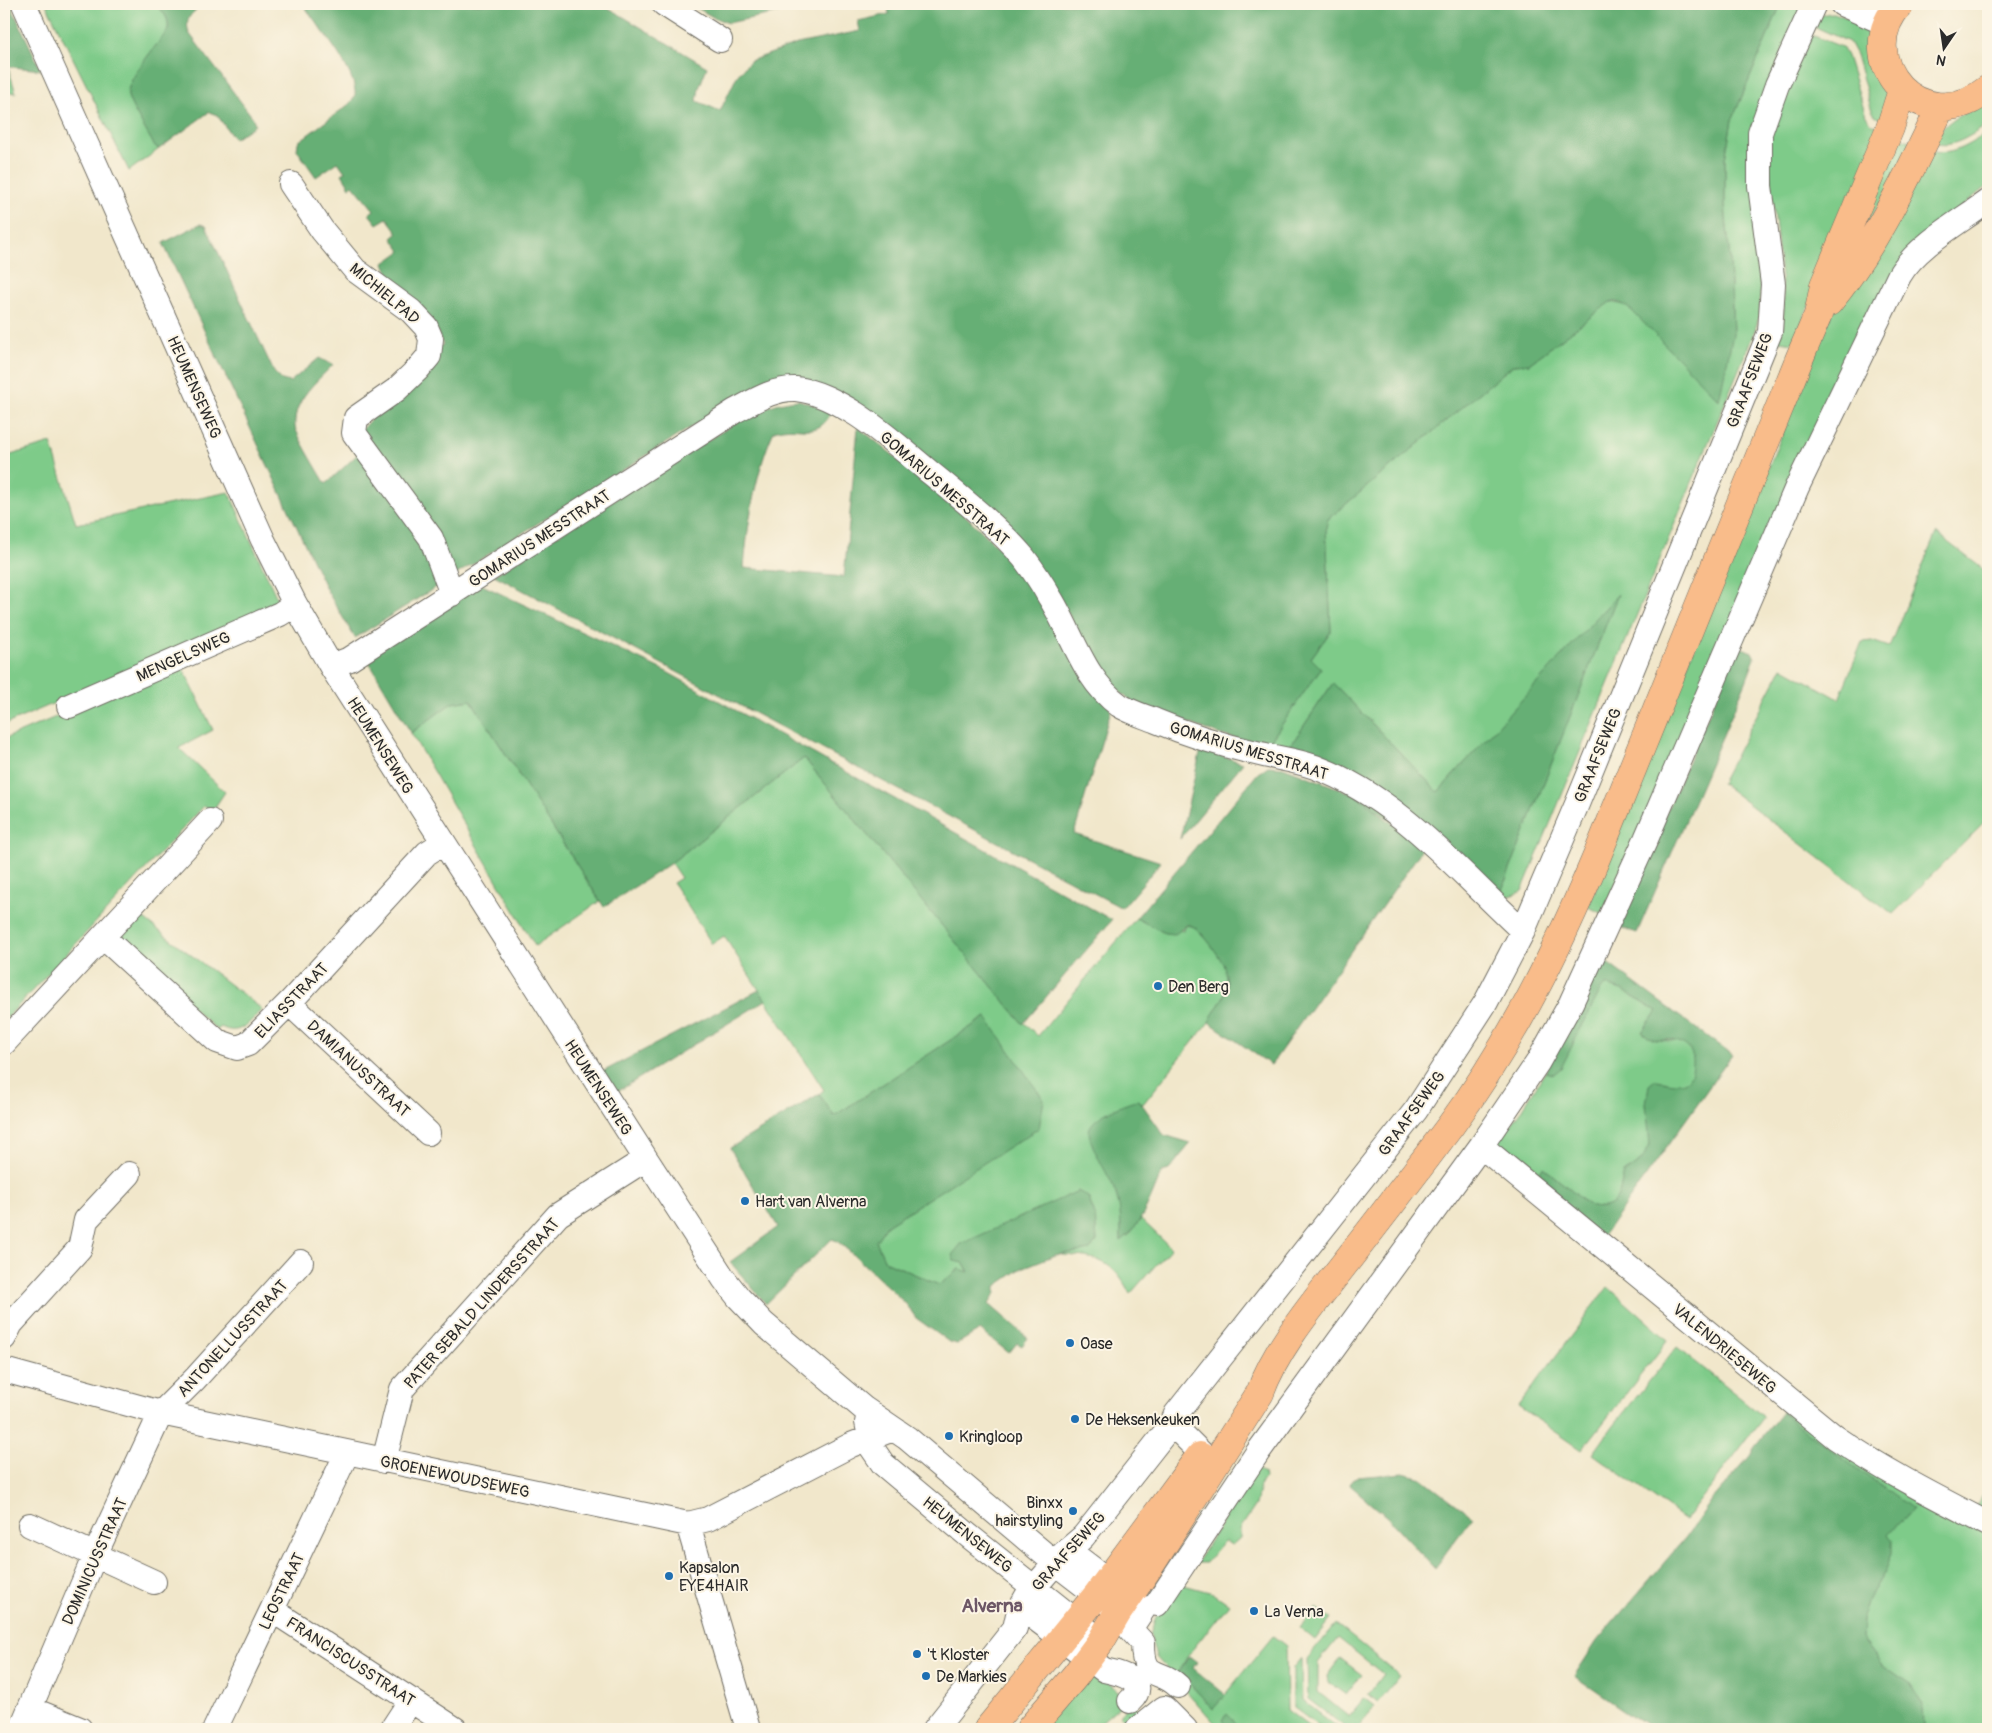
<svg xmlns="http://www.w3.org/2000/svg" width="1992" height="1733" viewBox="0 0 1992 1733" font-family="Pangolin,sans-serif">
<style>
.green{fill:#7ecb89;stroke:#547b5a}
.forest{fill:#66af75;stroke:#486d50}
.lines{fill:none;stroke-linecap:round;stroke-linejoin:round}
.minor-casing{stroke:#706d63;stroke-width:26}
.major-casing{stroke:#706d63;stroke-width:29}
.minor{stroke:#fff;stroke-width:24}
.major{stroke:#f9bc8a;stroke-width:28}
.poi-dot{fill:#1f6fb2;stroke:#fcf5e5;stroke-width:2}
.labels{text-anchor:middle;stroke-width:4;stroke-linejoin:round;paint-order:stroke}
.street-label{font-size:16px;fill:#2b2b2b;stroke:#fcf5e5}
.poi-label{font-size:16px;fill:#2b2b2b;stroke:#fcf5e5;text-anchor:start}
.quarter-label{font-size:19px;font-weight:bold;fill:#6d5766;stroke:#fcf5e5}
</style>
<rect width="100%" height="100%" fill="#fcf5e5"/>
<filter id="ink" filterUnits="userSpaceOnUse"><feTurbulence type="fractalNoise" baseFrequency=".02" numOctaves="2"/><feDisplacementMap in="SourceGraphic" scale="10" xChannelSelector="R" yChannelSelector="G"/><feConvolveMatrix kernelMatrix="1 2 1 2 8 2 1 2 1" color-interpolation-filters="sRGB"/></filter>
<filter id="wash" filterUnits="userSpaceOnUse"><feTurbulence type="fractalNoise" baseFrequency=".0096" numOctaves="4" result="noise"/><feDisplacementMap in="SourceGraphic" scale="20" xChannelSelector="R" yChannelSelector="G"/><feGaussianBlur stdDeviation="1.12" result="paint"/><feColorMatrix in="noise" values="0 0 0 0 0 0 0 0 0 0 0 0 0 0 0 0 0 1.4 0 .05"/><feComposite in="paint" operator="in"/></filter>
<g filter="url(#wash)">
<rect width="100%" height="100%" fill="#f1e7cb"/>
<path class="green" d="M 46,4 L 154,4 C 163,12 170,17 168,31 C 158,44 125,80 128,96 C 130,106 149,134 154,145 L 159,149 L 129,171 Z
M 1781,4 L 1803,4 L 1760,105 L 1760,314 L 1754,333 L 1522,891 C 1514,895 1509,898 1500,895 L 1617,596 L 1438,792 L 1333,683 L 1288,749 L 1267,746 L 1321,668 L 1311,658 L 1331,631 L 1326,526 L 1328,519 L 1513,365 L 1529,364 L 1610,302 L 1625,305 L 1632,311 L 1733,334 L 1730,260 L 1725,206 L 1725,159 L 1732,120 Z
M 1834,13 L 1869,26 L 1874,37 L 1888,96 L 1885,122 L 1875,116 L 1871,108 L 1856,55 L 1849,42 L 1813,26 C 1818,17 1822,13 1834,13 Z
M 1814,36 L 1842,47 L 1847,56 L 1866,116 L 1871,123 L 1884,130 L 1793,343 L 1779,341 L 1783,326 L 1784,305 L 1768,152 L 1768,132 L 1805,40 Z
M 4,55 L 16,93 L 4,91 Z
M 1988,104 L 1988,125 C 1970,135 1952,151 1931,142 C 1951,116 1959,116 1988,104 Z
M 1988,133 L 1988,185 L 1911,248 L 1602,913 L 1588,907 L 1832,313 L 1927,150 C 1952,159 1967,144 1988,133 Z
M 1895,135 L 1916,144 L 1831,283 Z
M 51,443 L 76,524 L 229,492 L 280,605 L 4,725 L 4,457 Z
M 1936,533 L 1988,573 L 1988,819 L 1893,914 L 1721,783 L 1782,667 L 1839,699 L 1862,642 L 1872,641 L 1889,647 Z
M 181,664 L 213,730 L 179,748 L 225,792 L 213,810 L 204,806 L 4,1021 L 4,739 Z
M 471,700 L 600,901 L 535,946 L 411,733 L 452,703 Z
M 804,758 L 1014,1013 L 1038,1036 L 1136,918 L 1165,933 L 1183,930 L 1187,925 L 1195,927 L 1213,946 L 1224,965 L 1227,984 L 1223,998 L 1209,1022 L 1143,1104 L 1139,1100 L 1113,1186 L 1121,1209 L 1121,1240 L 1129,1235 L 1141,1219 L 1171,1248 L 1130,1294 C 1113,1260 1098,1257 1062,1255 L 1062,1254 L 1090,1250 L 1097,1241 L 1095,1215 L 1088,1197 L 964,1263 L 969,1273 L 959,1269 L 939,1285 L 885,1261 L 876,1241 L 887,1225 L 1038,1128 L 986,1017 L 834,1116 L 819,1094 L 824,1090 L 724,936 L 712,944 L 673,883 L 681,878 L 671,863 Z
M 136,913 L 262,1009 C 250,1022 240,1037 221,1027 L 217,1030 L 127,948 C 120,930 124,927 136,913 Z
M 1606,985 L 1622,990 L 1657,1011 L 1642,1032 C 1648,1034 1655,1039 1660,1040 C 1669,1042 1680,1039 1687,1046 C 1696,1054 1697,1074 1686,1082 C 1679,1086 1670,1082 1663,1081 L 1649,1132 L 1650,1145 L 1647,1153 L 1642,1160 L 1624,1173 C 1619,1194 1618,1211 1591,1207 L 1543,1167 L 1531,1182 L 1492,1149 L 1520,1113 L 1545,1072 L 1554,1074 L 1601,989 Z
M 1608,1287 L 1668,1340 L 1582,1450 L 1518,1406 Z
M 1677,1347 L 1764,1417 L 1685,1520 L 1593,1454 L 1613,1426 Z
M 1783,1411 L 1988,1532 L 1988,1729 L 1924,1729 L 1923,1704 L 1910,1685 L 1883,1666 L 1861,1638 L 1862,1619 L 1869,1598 L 1884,1573 Z
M 1257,1469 L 1264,1473 L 1265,1478 L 1261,1481 L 1256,1505 L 1240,1529 L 1240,1538 L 1232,1545 L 1224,1541 L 1206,1563 L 1196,1563 Z
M 1988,1487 L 1988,1515 L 1974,1508 Z
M 1184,1585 L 1213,1593 L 1229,1604 L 1188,1655 L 1179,1672 L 1213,1709 L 1273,1636 L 1286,1646 L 1287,1710 L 1312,1729 L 1242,1729 L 1227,1714 L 1222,1720 L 1231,1729 L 1220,1729 L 1156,1657 L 1150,1635 L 1155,1619 L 1177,1588 Z
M 1316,1608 L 1331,1619 L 1315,1640 L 1300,1628 Z
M 1336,1624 L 1400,1676 L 1379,1702 L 1368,1694 L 1383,1674 L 1338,1638 L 1318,1663 L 1318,1692 L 1349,1717 L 1365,1698 L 1375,1706 L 1357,1729 L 1348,1729 L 1308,1699 L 1307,1659 Z
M 1301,1658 L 1302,1700 L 1340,1729 L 1322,1729 L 1293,1707 L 1293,1668 Z
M 1340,1658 L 1362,1675 L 1346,1695 L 1328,1682 L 1327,1676 Z
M 1091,1669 L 1128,1699 L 1093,1729 L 1040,1729 Z
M 1132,1703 L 1139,1709 L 1133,1714 L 1138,1721 L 1130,1727 L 1119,1715 Z"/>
<path class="forest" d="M 4,4 L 10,4 L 41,70 L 4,66 Z
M 154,4 L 203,4 C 192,14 184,17 189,33 L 253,118 L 255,125 L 234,139 L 217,115 L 209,112 L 159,149 L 154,145 C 149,135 130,106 128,96 C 125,80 158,44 168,30 C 170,17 163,12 154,4 Z
M 303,4 L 602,4 L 707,67 L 699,88 L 697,101 L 720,111 L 737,76 L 750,61 L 797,44 L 860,31 L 858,21 L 889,14 L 887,4 L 1781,4 L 1732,120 L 1725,159 L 1725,206 L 1730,260 L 1733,334 L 1719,400 L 1632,311 C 1625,305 1619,301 1610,302 L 1529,364 L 1513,365 L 1328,519 L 1326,527 L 1331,631 L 1311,658 L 1321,668 L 1267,746 L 1221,735 L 1132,702 L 1101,676 L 1059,596 L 831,389 L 725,406 L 355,638 L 326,589 L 163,243 L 200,224 L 206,226 L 274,372 L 282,380 L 290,382 L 319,358 L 333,365 C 317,381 293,400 295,426 C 295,433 321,475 326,484 L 360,452 L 355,437 L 431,350 L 443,345 L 437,332 L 399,296 L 384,263 L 401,251 L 392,238 L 398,233 L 387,218 L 377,224 L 369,214 L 374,210 L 353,185 L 350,187 L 342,174 L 345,172 L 338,162 L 316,177 L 297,150 L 298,142 L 348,105 C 352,101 356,97 355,91 C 353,67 317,25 303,4 Z
M 690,4 L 794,4 L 792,10 L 728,23 L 713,17 Z
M 799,400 L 832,411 C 818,442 800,422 774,431 C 755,473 748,522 744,568 L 844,577 L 858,427 L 949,500 L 1015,563 L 1111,710 L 1074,834 L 1161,862 L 1122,908 L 494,575 L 745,417 C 764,408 779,401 799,400 Z
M 480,584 L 667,672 L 1112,920 L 1023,1024 L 804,758 L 671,863 L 604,907 L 471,700 L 452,703 L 411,733 L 366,657 Z
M 1618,594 L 1500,895 L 1288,749 L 1333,683 L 1438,792 Z
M 1738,646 L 1752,652 L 1755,658 L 1746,682 L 1637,933 L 1617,926 Z
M 1201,749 L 1243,763 L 1180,839 Z
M 1268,766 L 1283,767 L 1356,795 L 1422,847 L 1419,854 L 1271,1065 L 1209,1022 C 1214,1009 1227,998 1227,983 C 1227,978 1225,969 1223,964 C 1220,957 1197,922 1187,925 C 1184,926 1179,932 1175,934 L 1165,933 L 1136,918 L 1258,773 Z
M 1602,959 L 1732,1055 L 1601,1239 L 1531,1182 L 1543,1167 L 1591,1207 C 1618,1211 1619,1194 1624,1173 L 1642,1160 L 1650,1145 L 1646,1103 L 1649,1085 L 1655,1080 C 1669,1081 1688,1090 1692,1071 C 1696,1054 1689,1043 1671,1040 C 1666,1039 1661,1041 1656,1040 C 1651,1039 1646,1035 1642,1032 L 1657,1011 L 1622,990 L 1606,985 L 1601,989 L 1561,1068 L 1554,1074 L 1545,1072 Z
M 759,990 L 766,1000 L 615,1093 L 602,1072 Z
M 986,1017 L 1044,1100 L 1039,1128 L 887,1225 L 876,1241 L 885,1261 L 939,1285 L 959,1269 L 969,1272 L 964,1263 L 954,1261 L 952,1255 L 961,1244 L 1078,1191 L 1088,1197 L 1095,1215 L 1097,1241 L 1090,1250 L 1055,1255 L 1022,1268 L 996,1286 L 996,1293 L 989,1304 L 1028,1338 L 1022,1346 L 1017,1343 L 1009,1353 L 980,1330 L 957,1344 L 949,1342 L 916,1318 L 906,1304 L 855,1256 L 837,1241 L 832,1239 L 766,1304 L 730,1262 L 778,1227 L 730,1148 L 819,1094 L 834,1116 Z
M 1139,1100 L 1164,1135 L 1191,1143 L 1169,1170 L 1162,1172 C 1151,1196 1143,1225 1121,1241 C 1121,1222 1121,1206 1114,1188 C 1108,1174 1089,1145 1089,1131 C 1090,1116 1127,1103 1139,1100 Z
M 1783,1411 L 1786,1417 L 1912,1509 L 1888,1535 L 1892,1541 L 1892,1554 L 1884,1573 L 1869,1598 L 1862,1619 L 1861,1638 L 1883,1666 L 1910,1685 L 1923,1704 L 1924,1729 L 1651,1729 L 1574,1676 L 1597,1641 L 1686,1537 L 1712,1500 L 1749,1457 L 1754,1447 Z
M 1403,1473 L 1422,1478 L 1473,1517 L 1434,1568 L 1387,1517 L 1350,1485 L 1352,1479 L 1356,1477 Z
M 1189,1656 L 1197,1662 L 1193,1668 L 1226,1695 L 1213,1709 L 1179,1672 Z
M 1227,1714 L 1242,1729 L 1231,1729 L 1222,1720 Z"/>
</g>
<g filter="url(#ink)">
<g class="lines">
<defs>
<path id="minor" d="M 24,4 L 263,540 L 295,604 L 331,666 L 646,1159 L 724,1279 L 739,1298 L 764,1324 L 863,1408 L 907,1438 L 1055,1563 L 1111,1606
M 664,4 L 720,40
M 1842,4 L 1887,24
M 291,184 L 322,230 L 355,270 L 411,311 L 426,327 L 431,339 L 429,356 L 418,369 L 396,390 L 356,418 L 354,433 L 431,538 L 452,594
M 331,666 L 350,659 L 735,411 C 754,401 774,388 796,389 C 817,391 838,403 856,414 C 881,430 904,451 927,470 C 959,496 998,527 1024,558 C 1033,570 1042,583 1049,596 C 1072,632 1083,679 1119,705 C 1130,712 1144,716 1156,721 C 1189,735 1222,745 1256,753 C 1276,758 1296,760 1315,767 C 1399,798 1459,872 1523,931
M 69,706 L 280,614 L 295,604
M 103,937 L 217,1041 L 237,1048 L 248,1044 L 289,1003 L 427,853 L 443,843
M 289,1003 L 428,1133
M 4,1043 L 210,821
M 1481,1146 L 1835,1437 C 1883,1470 1936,1497 1988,1524
M 4,1338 L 11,1324 L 80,1248 L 86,1220 L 129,1174
M 4,1370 L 161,1413 L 688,1524 L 708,1519 L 851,1445 L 893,1429
M 867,1422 L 872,1448 L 883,1464 L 969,1536 L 1101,1641
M 1172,1424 L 1202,1454
M 384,1461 L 402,1389 L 558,1215 L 646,1159
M 688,1524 L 748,1729
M 30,1525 L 154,1582
M 1068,1550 L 1122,1591
M 1157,1604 L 1258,1452 L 1481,1146 L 1538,1062 L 1571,1003 L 1646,839 L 1797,487 L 1899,276 C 1916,246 1960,222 1988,201
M 1020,1607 L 1104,1670 C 1119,1673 1152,1681 1130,1701
M 1144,1608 L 1130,1629 L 1143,1643 C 1143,1683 1159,1667 1178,1686
M 272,1610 L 455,1729
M 31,1709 L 80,1729
M 21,1729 L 95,1555 L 161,1413 L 195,1379 L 301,1262
M 215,1729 L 347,1453
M 392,1729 L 411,1700
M 935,1729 L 1015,1628 L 1019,1610 L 1027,1596 L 1063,1554 L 1083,1537 L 1095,1522 L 1172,1424 L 1176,1414 L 1416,1110 L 1486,1002 L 1523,931 L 1577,804 L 1770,332 L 1773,284 L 1760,186 L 1760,133 L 1777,85 L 1814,4
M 1138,1729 L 1164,1708 L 1185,1729"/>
<path id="major" d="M 1900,4 C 1849,58 1921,143 1988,89
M 1829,302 C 1877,244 1908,174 1941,107
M 988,1729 L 1097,1595 L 1200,1456
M 1030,1729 L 1075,1676 L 1101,1641 L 1118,1612 L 1153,1561 L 1260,1393 C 1276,1348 1313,1304 1342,1267 C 1379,1220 1415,1173 1451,1125 C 1512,1042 1557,951 1597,856 L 1800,357 L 1818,315 L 1824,285 L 1890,128 L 1902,90"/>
</defs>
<use href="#minor" class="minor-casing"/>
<use href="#major" class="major-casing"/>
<use href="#minor" class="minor"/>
<use href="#major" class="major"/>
</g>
</g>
<g class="poi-dot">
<circle cx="1158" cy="986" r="5"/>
<circle cx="745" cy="1201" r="5"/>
<circle cx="1070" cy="1343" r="5"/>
<circle cx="1075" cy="1419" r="5"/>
<circle cx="949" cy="1436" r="5"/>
<circle cx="1073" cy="1511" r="5"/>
<circle cx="669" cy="1576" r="5"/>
<circle cx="1254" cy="1611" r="5"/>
<circle cx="917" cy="1654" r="5"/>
<circle cx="926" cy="1676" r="5"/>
</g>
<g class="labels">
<g class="street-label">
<text transform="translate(385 293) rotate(40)" y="6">MICHIELPAD</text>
<text transform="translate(1749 380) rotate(-69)" y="6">GRAAFSEWEG</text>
<text transform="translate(195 387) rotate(66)" y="6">HEUMENSEWEG</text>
<text transform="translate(945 488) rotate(41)" y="6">GOMARIUS MESSTRAAT</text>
<text transform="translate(539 538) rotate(-33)" y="6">GOMARIUS MESSTRAAT</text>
<text transform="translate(183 656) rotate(-24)" y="6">MENGELSWEG</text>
<text transform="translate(381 745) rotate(58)" y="6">HEUMENSEWEG</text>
<text transform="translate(1249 750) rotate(17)" y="6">GOMARIUS MESSTRAAT</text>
<text transform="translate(1597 755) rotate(-68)" y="6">GRAAFSEWEG</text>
<text transform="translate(291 1000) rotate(-46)" y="6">ELIASSTRAAT</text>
<text transform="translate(359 1068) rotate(43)" y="6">DAMIANUSSTRAAT</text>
<text transform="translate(599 1087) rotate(57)" y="6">HEUMENSEWEG</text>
<text transform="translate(1411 1113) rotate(-54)" y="6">GRAAFSEWEG</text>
<text transform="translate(481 1303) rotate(-48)" y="6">PATER SEBALD LINDERSSTRAAT</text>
<text transform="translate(232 1338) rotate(-47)" y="6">ANTONELLUSSTRAAT</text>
<text transform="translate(1725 1348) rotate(40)" y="6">VALENDRIESEWEG</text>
<text transform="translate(455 1476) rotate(12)" y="6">GROENEWOUDSEWEG</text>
<text transform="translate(968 1534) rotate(39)" y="6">HEUMENSEWEG</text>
<text transform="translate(1068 1551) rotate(-48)" y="6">GRAAFSEWEG</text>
<text transform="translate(94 1561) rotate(-66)" y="6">DOMINICUSSTRAAT</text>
<text transform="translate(281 1591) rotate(-64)" y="6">LEOSTRAAT</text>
<text transform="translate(351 1661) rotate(33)" y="6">FRANCISCUSSTRAAT</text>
</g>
<g class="poi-label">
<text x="1168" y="992">Den Berg</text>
<text x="755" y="1207">Hart van Alverna</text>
<text x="1080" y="1349">Oase</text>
<text x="1085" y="1425">De Heksenkeuken</text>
<text x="959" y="1442">Kringloop</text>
<text x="1063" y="1508" text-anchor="end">Binxx<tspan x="1063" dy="18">hairstyling</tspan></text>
<text x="679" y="1573">Kapsalon<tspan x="679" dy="18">EYE4HAIR</tspan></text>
<text x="1264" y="1617">La Verna</text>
<text x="927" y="1660">'t Kloster</text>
<text x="936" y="1682">De Markies</text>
</g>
<g class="quarter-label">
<text x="992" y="1612">Alverna</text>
</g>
</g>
<rect width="1992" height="1733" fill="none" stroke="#fcf5e5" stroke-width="20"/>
<g transform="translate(1944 48) rotate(193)" stroke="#fcf5e5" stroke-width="4" paint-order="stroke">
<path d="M0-4L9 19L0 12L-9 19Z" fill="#2b2b2b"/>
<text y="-8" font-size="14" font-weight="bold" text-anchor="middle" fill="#2b2b2b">N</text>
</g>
</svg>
